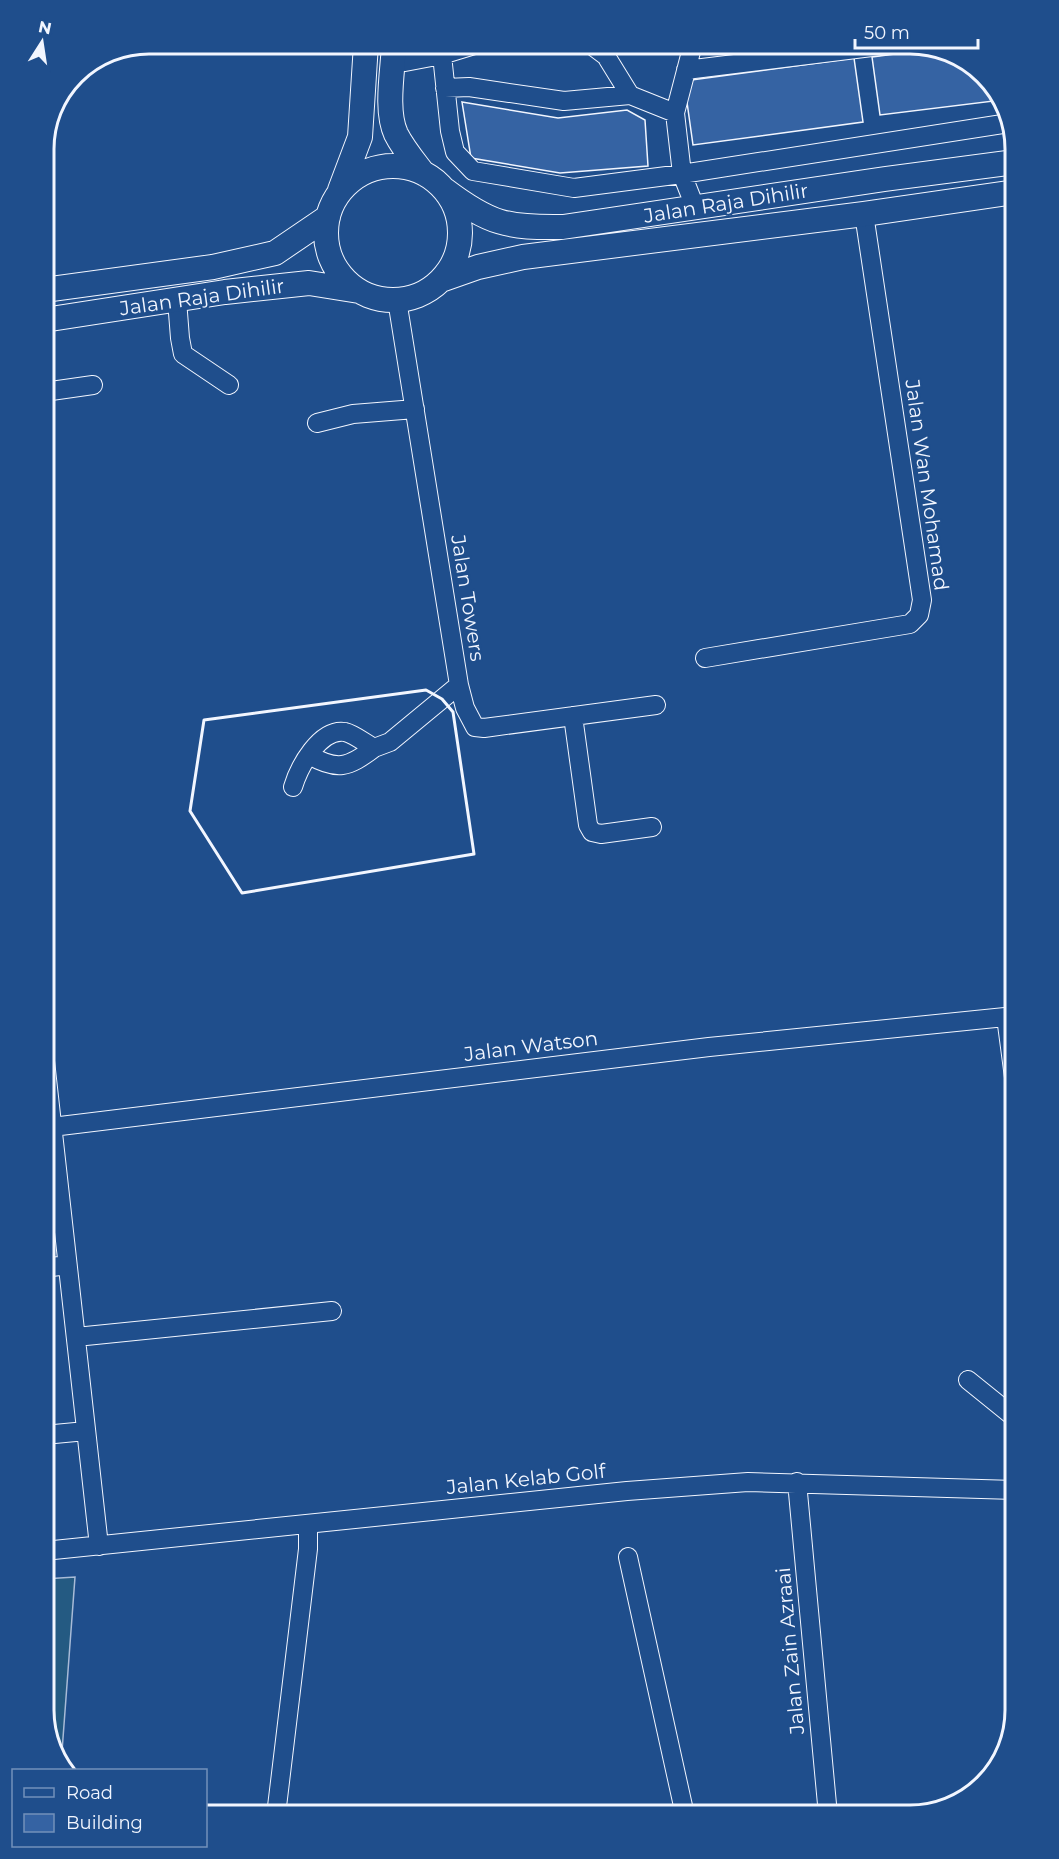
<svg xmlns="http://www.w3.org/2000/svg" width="1059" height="1859" viewBox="0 0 1059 1859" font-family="Montserrat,sans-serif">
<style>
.green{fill:#245a82;stroke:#a8bbd7;stroke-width:1.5}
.building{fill:#3563a3;stroke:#f2f6ff;stroke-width:1.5}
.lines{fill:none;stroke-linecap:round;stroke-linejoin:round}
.minor-casing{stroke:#f2f6ff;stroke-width:20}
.major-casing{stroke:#f2f6ff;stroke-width:26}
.minor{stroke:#1f4e8c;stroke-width:18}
.major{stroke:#1f4e8c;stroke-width:24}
.wall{stroke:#f2f6ff;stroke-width:3}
.labels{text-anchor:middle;stroke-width:4.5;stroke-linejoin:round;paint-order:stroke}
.street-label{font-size:20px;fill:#f2f6ff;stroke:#1f4e8c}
.rim{fill:none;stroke:#f2f6ff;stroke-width:3}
</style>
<rect width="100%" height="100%" fill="#1f4e8c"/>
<path class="green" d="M 75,1577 L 61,1765 C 35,1735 44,1621 44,1579 Z"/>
<path class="building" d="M 933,49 L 969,61 L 1002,100 L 880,115 L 872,57 Z
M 854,58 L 863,122 L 693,145 L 684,81 Z
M 462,102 L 558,118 L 627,110 L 645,120 L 648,166 L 560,173 L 471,158 Z"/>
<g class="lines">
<defs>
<path id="minor" d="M 590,44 L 606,56 L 630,95 L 675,113
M 693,44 L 675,113 L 682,174 L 695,207
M 394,47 L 398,56 L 405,62 L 442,55 L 478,44
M 442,55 L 450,131 L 455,152 L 473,171 L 574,188 L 682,174 L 1009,123
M 686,70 L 896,44
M 445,88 L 469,87 L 564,101 L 630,95
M 177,300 L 180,338 L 183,354 L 229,385
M 397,300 L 459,685 L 465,708 L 475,727 L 484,728 L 656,705
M 44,392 L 93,385
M 317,423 L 353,414 L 415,409
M 705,658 L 910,624 L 919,615 L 922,600 L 864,214
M 573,716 L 588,825 L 592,832 L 601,834 L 652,827
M 309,755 C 337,771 348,768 374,748
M 293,787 C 299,767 320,728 345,732 C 354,734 365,743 374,748 L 390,742 L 459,685
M 1006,1017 L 1015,1085
M 44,1052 L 99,1546
M 52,1127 L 709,1047 L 1015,1016
M 44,1268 L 67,1265
M 76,1337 L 332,1311
M 968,1380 L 1015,1418
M 44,1435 L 86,1431
M 797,1482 L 828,1815
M 44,1551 L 627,1491 L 748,1482 L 1015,1490
M 628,1557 L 685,1815
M 276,1815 L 308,1549 L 308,1524"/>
<path id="major" d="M 394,44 C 393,70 385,110 396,134 C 403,148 413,160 423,173
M326 233a67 67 0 1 1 134 0a67 67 0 1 1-134 0Z
M 340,190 L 360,137 L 366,44
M 445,190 C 490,224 507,228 563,227 L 885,179 L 1015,162
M 441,280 L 478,267 L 523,257 L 864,214 L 1015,192
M 44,290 L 213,267 L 275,253 L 328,217
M 44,320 L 225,292 L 309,283 L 359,291"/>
</defs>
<use href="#minor" class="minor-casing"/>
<use href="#major" class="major-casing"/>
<use href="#minor" class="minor"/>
<use href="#major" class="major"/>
<path class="wall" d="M 426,690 L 442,699 L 453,712 L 474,854 L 242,893 L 190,811 L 204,720 Z"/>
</g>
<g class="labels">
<g class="street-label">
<text transform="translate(726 203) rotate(-9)" y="7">Jalan Raja Dihilir</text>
<text transform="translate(202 297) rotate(-8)" y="7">Jalan Raja Dihilir</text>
<text transform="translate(927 485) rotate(82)" y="7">Jalan Wan Mohamad</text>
<text transform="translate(468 598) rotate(81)" y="7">Jalan Towers</text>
<text transform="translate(531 1046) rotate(-7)" y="7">Jalan Watson</text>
<text transform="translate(526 1479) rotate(-6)" y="7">Jalan Kelab Golf</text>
<text transform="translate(790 1651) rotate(-95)" y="7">Jalan Zain Azraai</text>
</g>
</g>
<path d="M0 0H1059V1859H0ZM149 54H910A95 95 0 0 1 1005 149V1710A95 95 0 0 1 910 1805H149A95 95 0 0 1 54 1710V149A95 95 0 0 1 149 54Z" fill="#1f4e8c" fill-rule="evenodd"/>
<path class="rim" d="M149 54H910A95 95 0 0 1 1005 149V1710A95 95 0 0 1 910 1805H149A95 95 0 0 1 54 1710V149A95 95 0 0 1 149 54Z"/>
<rect x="12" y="1769" width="195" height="78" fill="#1f4e8c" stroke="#7391ba" stroke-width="1.5"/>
<rect x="24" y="1788" width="30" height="9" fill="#1f4e8c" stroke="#7391ba" stroke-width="1.5"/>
<text x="66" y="1799" font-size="18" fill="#f2f6ff">Road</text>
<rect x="24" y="1814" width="30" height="18" fill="#3563a3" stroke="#7391ba" stroke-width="1.5"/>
<text x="66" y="1829" font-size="18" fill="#f2f6ff">Building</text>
<g transform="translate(42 42) rotate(12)" stroke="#1f4e8c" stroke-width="4.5" paint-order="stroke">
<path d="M0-4.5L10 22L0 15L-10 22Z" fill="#f2f6ff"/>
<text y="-9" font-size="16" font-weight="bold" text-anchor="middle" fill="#f2f6ff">N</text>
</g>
<path d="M855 39v9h123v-9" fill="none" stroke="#f2f6ff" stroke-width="3"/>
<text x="864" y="39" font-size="18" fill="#f2f6ff" stroke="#1f4e8c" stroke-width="4.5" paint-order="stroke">50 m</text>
</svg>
